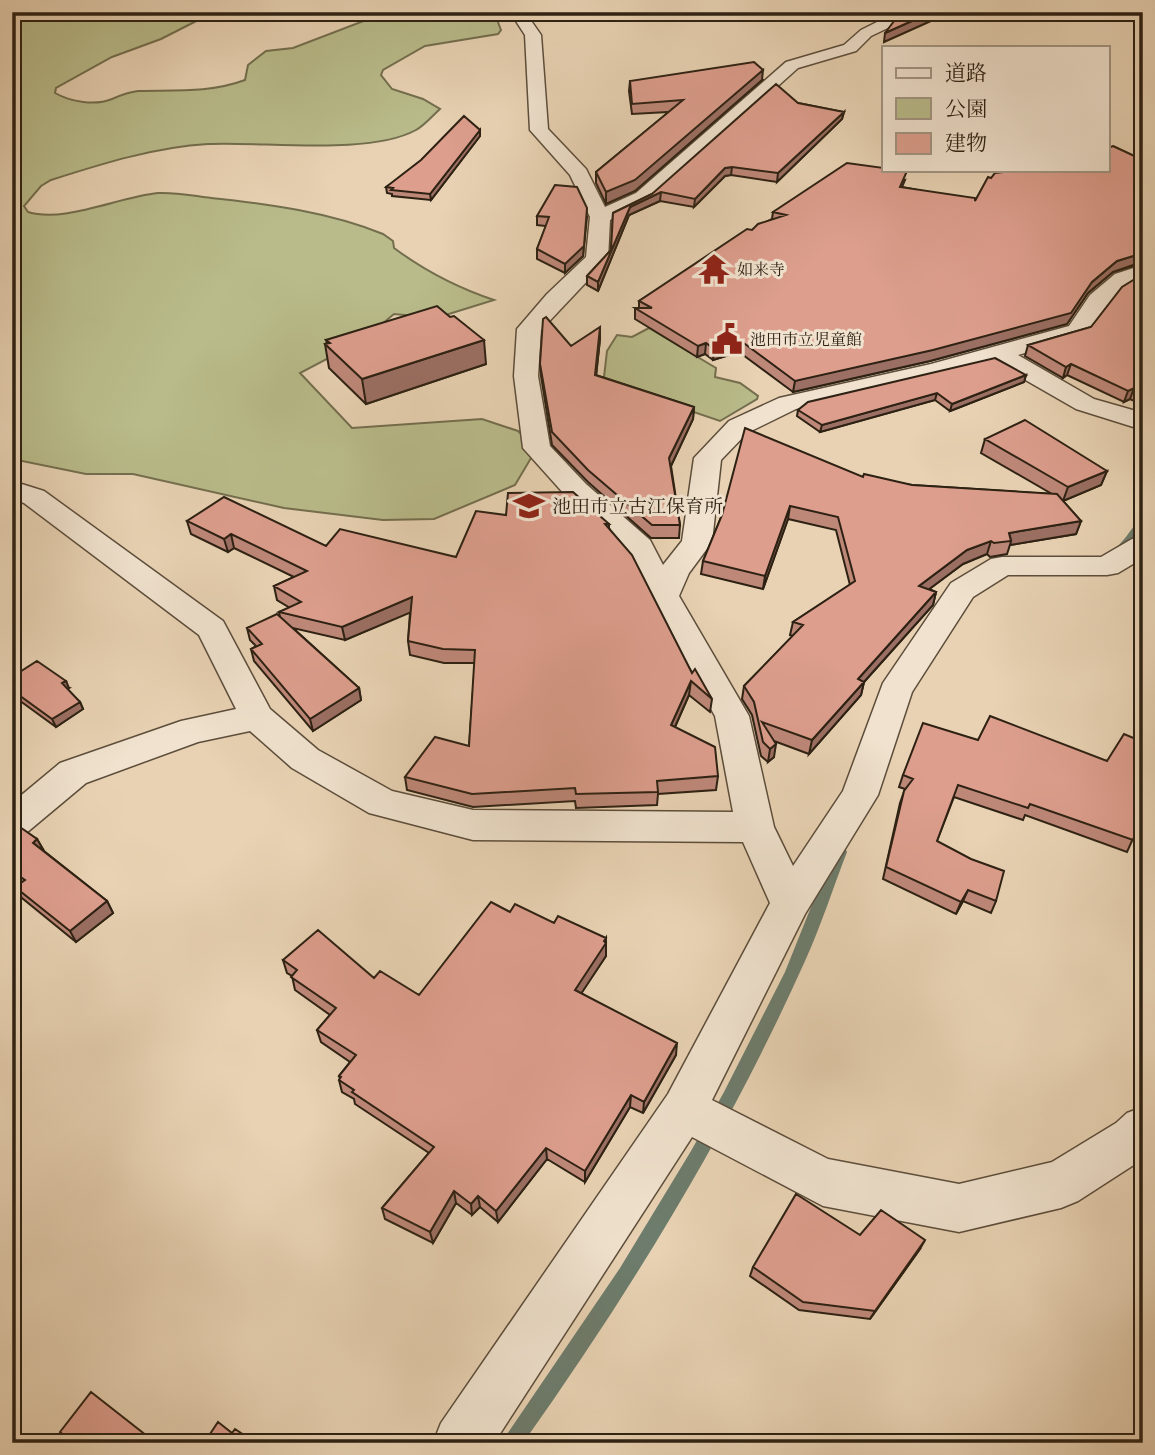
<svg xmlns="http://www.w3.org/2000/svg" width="1155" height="1455" viewBox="0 0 1155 1455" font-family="Alegreya,'Noto Serif JP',serif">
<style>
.green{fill:#b9bb8a;stroke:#736e4e;stroke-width:2}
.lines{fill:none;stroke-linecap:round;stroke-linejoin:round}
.stream{fill:#6d7c6c;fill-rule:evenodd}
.minor-casing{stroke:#5c4d3b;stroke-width:3}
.minor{fill:#f0e2ce;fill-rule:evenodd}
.wall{fill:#be8879;stroke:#2d2113;stroke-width:2}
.shaded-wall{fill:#9b6f63;stroke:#2d2113;stroke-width:2}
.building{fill:#dd9e8d;stroke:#2d2113;stroke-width:2}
.labels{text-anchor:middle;stroke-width:6;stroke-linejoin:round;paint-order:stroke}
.far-poi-label{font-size:16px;fill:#2d2113;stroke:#f0e2ce;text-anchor:start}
.poi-label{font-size:19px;fill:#2d2113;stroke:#f0e2ce;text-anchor:start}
</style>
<rect width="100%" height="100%" fill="#e8d2b3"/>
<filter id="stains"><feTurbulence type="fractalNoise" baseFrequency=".00286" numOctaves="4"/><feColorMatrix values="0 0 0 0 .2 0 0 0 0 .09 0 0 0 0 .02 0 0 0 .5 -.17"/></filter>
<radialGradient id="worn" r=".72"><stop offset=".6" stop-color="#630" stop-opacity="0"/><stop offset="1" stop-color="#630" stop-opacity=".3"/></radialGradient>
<path class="green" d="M 12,12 L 214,12 L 161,39 L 112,57 L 56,88 L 55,93 C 71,102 95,106 112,99 C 121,95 128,92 138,91 C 175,90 210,93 245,80 L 248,65 L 266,51 L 293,48 L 387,12 L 494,12 L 501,30 L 498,34 L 425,46 L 383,70 L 381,75 L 392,89 L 423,99 L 440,109 C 433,115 425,125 416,130 C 368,156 263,141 208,144 C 155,147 101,164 51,180 L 41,186 L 24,206 L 28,212 C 65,223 118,197 158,193 C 175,192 194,196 211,198 C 269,204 329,212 383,234 L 393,241 L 394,248 C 425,271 458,288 494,300 L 436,318 L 394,314 L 363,340 L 300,373 L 352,428 L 482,419 L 518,431 L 537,448 L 515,485 L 434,519 L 383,520 L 284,508 L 133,474 L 86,474 L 12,459 Z
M 649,328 L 716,368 L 715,377 L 740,383 L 758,396 L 757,399 L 720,421 L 608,383 L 604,377 L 607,351 L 617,335 L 632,337 Z"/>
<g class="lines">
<path class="stream" d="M 1143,518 C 1143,534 1130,556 1112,554 L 1111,552 C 1123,543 1130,531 1139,519 Z
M 840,847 L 845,848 L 847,852 C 833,888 821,926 805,961 C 729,1131 631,1291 523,1443 L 501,1443 L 620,1268 L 691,1151 L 724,1092 L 785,972 L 833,852 L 835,848 Z"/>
<defs>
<path id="minor" d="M 510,12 L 525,12 L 541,35 L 548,129 L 586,169 L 605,207 L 636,193 L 786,62 L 844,45 L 861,30 L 879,21 L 884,12 L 898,12 L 890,27 L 871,36 L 856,51 L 798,68 L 650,201 L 610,220 L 608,259 L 541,330 L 538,376 L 550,446 L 586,484 L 650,540 L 663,565 L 682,541 L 694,458 L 729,421 L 779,398 L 931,364 L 1069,326 L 1090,295 L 1115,274 L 1143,265 L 1143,279 C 1115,289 1101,313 1085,336 L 1018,355 L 1094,399 L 1143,413 L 1143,430 L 1076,409 L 994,362 L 935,378 L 796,409 L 747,433 L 721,460 L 712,542 L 689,573 L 679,596 L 749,716 L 774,827 L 793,866 L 843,791 L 883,683 L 951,583 L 991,559 L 1002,557 L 1101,557 L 1132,539 L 1143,536 L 1143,558 L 1118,573 L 1107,575 L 1008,575 L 973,597 L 912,692 L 878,795 L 805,914 L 712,1100 L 828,1159 L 959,1184 L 1052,1162 L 1116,1123 L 1127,1113 L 1143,1107 L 1143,1159 L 1078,1201 L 1061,1208 L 959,1232 L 823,1206 L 692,1137 L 494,1443 L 433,1443 L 441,1423 L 668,1094 L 770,903 L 743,842 L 473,840 L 369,813 L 292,768 L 250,731 L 198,742 L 86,783 L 25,834 L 12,839 L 12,803 L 60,763 L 181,721 L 236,709 L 199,635 L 24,503 L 12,499 L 12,481 L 44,491 L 223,621 L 270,709 L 318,750 L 392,791 L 473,810 L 733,812 L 715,716 L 647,596 L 626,550 L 566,496 L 523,448 L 514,376 L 517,329 L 547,294 L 586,257 L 590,217 L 570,175 L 530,130 L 525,35 Z"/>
</defs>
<use href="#minor" class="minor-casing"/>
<use href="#minor" class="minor"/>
</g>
<path class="wall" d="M 762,80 L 635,191 L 606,204 L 596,183 L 596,172 L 669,112 L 632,114 L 629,91 L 630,81 Z
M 798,103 L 844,112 L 842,119 L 777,182 L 731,175 L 725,176 L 694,207 L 660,201 L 629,215 L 598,291 L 587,285 L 587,276 L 611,250 L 613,213 L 652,194 Z
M 480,130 L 480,136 L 431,200 L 392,196 L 392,194 L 387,193 L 386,187 Z
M 1143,160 L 1143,263 L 1113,272 L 1088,293 L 1067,324 L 930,361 L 793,392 L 739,352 L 713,360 L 705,354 L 697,357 L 635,319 L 635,308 L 639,308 L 639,301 L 752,230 L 772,219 L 773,212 L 905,180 L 902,187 L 975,201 L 991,178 Z
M 537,216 L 587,217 L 583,256 L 565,273 L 537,259 L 537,249 L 546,226 L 537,225 Z
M 1143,274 L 1143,405 L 1130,399 L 1124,402 L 1067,375 L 1063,378 L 1025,356 L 1028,345 L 1091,327 Z
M 600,339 L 596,375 L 694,407 L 693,419 L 671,466 L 680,525 L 679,538 L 651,538 L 588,482 L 552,445 L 541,376 L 540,364 L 571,346 Z
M 326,340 L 486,364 L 366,404 L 329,368 L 325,344 L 327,343 Z
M 1026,375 L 1024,382 L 950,411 L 935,400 L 820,432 L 797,416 L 798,410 Z
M 985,439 L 1107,471 L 1101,485 L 1063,501 L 1062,500 L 1081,521 L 1076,534 L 1010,545 L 1007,554 L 990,557 L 987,554 L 963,564 L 929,589 L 936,592 L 933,605 L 864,682 L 861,695 L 809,754 L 774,741 L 774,757 L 768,762 L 761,756 L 752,715 L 742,699 L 744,686 L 793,636 L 790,635 L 793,622 L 850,585 L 836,530 L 788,519 L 763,589 L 701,574 L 703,561 L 722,515 L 863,477 L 912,485 L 1052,494 L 981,453 Z
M 506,515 L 609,524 L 609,528 L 692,673 L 712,699 L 710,712 L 689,695 L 675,727 L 718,776 L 716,790 L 658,794 L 657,805 L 576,808 L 575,801 L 473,807 L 407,790 L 405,777 L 469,746 L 475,663 L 444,663 L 410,655 L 408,641 L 410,612 L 345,640 L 293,628 L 359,688 L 361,700 L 313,731 L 254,661 L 251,649 L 256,646 L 250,640 L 247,628 L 280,617 L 279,612 L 290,608 L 277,600 L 274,586 L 294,577 L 234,548 L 228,552 L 191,534 L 187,521 L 326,546 L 456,557 Z
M 12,677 L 69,688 L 67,689 L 80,702 L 83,709 L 56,727 L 12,695 Z
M 978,740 L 1107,761 L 1143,742 L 1143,837 L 1135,834 L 1127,852 L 1025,815 L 1023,820 L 954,797 L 937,841 L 996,901 L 991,913 L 963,901 L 956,914 L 883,879 L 900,803 L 905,789 L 899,787 L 903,775 Z
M 12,826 L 37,839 L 44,851 L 107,901 L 113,913 L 76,942 L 22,898 L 15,887 L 20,883 L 12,878 Z
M 510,912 L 554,923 L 606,942 L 606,956 L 581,993 L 676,1055 L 643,1113 L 630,1107 L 585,1182 L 547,1159 L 498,1222 L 480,1207 L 472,1215 L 456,1203 L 433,1243 L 385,1219 L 382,1208 L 429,1153 L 355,1104 L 354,1099 L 342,1092 L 339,1080 L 340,1079 L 339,1076 L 350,1062 L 321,1042 L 317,1030 L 330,1015 L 295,990 L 292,976 L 287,973 L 283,960 L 374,978 L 419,995 Z
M 860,1235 L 920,1249 L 870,1319 L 799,1310 L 750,1276 L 753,1267 Z"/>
<path class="shaded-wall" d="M 932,12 L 951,12 L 884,42 L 885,33 Z
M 763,70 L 762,80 L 635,191 L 606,204 L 606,192 Z
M 844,112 L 842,119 L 777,182 L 778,173 Z
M 480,130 L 480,136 L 431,200 L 430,194 Z
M 732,167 L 731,175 L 725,176 L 694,207 L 695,199 L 725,168 Z
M 661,192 L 660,201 L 629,215 L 598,291 L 598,282 L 630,207 Z
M 587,208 L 583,256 L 565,273 L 565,264 Z
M 1143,253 L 1142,262 L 1113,272 L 1088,293 L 1067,324 L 930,361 L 793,392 L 795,381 L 1092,282 L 1117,261 Z
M 600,327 L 600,339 L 595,387 L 595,375 Z
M 484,340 L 486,364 L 366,404 L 362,379 Z
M 741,341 L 739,352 L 713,360 L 714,349 Z
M 706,343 L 705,354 L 697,357 L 698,346 Z
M 1071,364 L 1067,375 L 1063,378 L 1066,367 Z
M 1026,375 L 1024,382 L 950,411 L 952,404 Z
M 1134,388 L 1130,399 L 1124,402 L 1128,391 Z
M 937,393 L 935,400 L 820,432 L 822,425 Z
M 694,407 L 693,419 L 669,470 L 669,458 Z
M 1107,471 L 1101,485 L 1063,501 L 1068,487 Z
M 790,506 L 788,519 L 763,589 L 765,576 Z
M 1081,521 L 1076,534 L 1010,545 L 1011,541 L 1009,533 Z
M 231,534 L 234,548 L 228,552 L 224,539 Z
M 991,541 L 987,554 L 963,564 L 916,599 L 919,586 L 967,550 Z
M 936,592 L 933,605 L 855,692 L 858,679 Z
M 412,597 L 414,611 L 345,640 L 342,627 Z
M 66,681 L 69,688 L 65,691 L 62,683 Z
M 691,681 L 689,695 L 670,738 L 671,725 Z
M 864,682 L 861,695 L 809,754 L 812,740 Z
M 359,688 L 361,700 L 313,731 L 310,719 Z
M 80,702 L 83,709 L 56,727 L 52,719 Z
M 776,744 L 774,757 L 768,762 L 770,749 Z
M 37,839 L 44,851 L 33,843 Z
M 968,890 L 963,901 L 956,914 L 961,902 Z
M 107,901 L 113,913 L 76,942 L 70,931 Z
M 606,938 L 606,956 L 575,1003 L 575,990 Z
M 677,1043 L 676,1055 L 643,1113 L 644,1102 Z
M 631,1095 L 630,1107 L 585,1182 L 585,1171 Z
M 546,1148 L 547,1159 L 498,1222 L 496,1211 Z
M 454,1191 L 456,1203 L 433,1243 L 430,1232 Z
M 478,1196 L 480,1207 L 472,1215 L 471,1204 Z
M 925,1240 L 920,1249 L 870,1319 L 875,1311 Z"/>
<path class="building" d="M 901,12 L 932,12 L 885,33 Z
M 754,62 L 763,70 L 635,180 L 606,192 L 596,172 L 683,100 L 632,104 L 630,81 Z
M 776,84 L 798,103 L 844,112 L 778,173 L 732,167 L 725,168 L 695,199 L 661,192 L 630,207 L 598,282 L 587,276 L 611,250 L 613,213 L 652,194 Z
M 464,116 L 480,130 L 430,194 L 391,190 L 393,188 L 386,187 L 421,160 Z
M 1113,146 L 1143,160 L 1143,253 L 1117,261 L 1092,282 L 1071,313 L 933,350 L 795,381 L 741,341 L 714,349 L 706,343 L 698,346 L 635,308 L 652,308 L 639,301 L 747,229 L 752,230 L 758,224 L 786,215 L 773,212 L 847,163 L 884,168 L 884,170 L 907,171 L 900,187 L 975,198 L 975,201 L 988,177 L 991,178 L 995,173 L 1019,170 L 1108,170 L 1108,148 Z
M 555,185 L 577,187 L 587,208 L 584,246 L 565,264 L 537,249 L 549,217 L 537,216 Z
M 1143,274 L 1143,392 L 1134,388 L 1128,391 L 1071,364 L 1066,367 L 1028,345 L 1091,327 L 1122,287 Z
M 437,306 L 450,317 L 454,316 L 484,340 L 362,379 L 325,344 L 330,343 L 326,340 Z
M 546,317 L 571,346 L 600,327 L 595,375 L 694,407 L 669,458 L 680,525 L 652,525 L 588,470 L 552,432 L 540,364 L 543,319 Z
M 995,358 L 1026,375 L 952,404 L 937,393 L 822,425 L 798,410 L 808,402 Z
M 1025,420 L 1107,471 L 1068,487 L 985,439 Z
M 745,428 L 863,477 L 864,474 L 912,485 L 1057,494 L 1081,521 L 1009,533 L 1011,541 L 994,543 L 991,541 L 967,550 L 919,586 L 936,592 L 858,679 L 864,682 L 812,740 L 762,722 L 776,744 L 770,749 L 763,742 L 754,702 L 744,686 L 803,625 L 793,622 L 855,581 L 838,517 L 790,506 L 765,576 L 703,561 L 722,515 Z
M 573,492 L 609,524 L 605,524 L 632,555 L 692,673 L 695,669 L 712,699 L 691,681 L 671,725 L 715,747 L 718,776 L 657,781 L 658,792 L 576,794 L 575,788 L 472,794 L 405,777 L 435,737 L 469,746 L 475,650 L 443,649 L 408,641 L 412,597 L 342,627 L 279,612 L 301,602 L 274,586 L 307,571 L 231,534 L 224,539 L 187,521 L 224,497 L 326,546 L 340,529 L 456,557 L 476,511 L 506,515 L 508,493 Z
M 277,614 L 359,688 L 310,719 L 251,649 L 262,644 L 247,628 Z
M 37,661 L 66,681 L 62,683 L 80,702 L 52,719 L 12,690 L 12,677 Z
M 990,716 L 1107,761 L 1124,734 L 1143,742 L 1143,822 L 1140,821 L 1133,840 L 1030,804 L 1028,808 L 958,785 L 937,841 L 971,859 L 1004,871 L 996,901 L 968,890 L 961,902 L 886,867 L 904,791 L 913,779 L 903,775 L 923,723 L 978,740 Z
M 17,825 L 37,839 L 33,843 L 107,901 L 70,931 L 15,887 L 25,880 L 12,871 L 12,826 Z
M 491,902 L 510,912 L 515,904 L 554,923 L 558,916 L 606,938 L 604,941 L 606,943 L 575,990 L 677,1043 L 644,1102 L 631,1095 L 585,1171 L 546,1148 L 496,1211 L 478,1196 L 471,1204 L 454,1191 L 430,1232 L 382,1208 L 434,1147 L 352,1092 L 354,1090 L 339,1080 L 341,1077 L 339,1076 L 356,1055 L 317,1030 L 336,1008 L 291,977 L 297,970 L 283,960 L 318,930 L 374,978 L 380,971 L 419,995 Z
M 796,1194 L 860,1235 L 881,1210 L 925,1240 L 875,1311 L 803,1302 L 753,1267 Z
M 91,1392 L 156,1443 L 73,1443 L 60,1432 Z
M 218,1422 L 232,1433 L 235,1429 L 256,1443 L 204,1443 Z"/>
<defs>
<symbol id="temple-bare" viewBox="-9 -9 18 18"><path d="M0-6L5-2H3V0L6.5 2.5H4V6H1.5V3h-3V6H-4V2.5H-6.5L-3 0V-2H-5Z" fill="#8f2418" stroke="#f0e2ce" stroke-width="2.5" paint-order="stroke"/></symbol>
<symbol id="civic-bare" viewBox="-9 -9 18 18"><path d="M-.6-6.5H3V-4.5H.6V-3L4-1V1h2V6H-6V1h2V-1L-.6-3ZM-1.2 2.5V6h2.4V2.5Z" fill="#8f2418" stroke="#f0e2ce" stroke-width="2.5" paint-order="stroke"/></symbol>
<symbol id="school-bare" viewBox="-9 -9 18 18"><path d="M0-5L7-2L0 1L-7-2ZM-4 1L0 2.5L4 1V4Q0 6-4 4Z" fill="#8f2418" stroke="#f0e2ce" stroke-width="2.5" paint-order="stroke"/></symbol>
</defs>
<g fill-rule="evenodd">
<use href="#temple-bare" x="692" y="247" width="44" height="44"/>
<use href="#civic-bare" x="705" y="317" width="44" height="44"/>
<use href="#school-bare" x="507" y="484" width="44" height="44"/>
</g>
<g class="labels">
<g class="far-poi-label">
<text x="737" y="275">如来寺</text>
<text x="750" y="345">池田市立児童館</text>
</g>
<g class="poi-label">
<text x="552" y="513">池田市立古江保育所</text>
</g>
</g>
<rect width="1155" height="1455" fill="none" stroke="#e8d2b3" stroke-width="42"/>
<rect x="14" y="14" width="1127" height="1427" fill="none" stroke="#2d2113" stroke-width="3.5"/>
<rect x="21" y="21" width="1113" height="1413" fill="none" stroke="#2d2113" stroke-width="2"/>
<rect x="882" y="46" width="228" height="126" fill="#f0e2ce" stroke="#a29583" stroke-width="2"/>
<rect x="896" y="68" width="35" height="10" fill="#f0e2ce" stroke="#a29583" stroke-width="2"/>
<text x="945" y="80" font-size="21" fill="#2d2113">道路</text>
<rect x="896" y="98" width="35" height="21" fill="#b9bb8a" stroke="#a29583" stroke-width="2"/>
<text x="945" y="116" font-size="21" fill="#2d2113">公園</text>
<rect x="896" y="133" width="35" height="21" fill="#dd9e8d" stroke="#a29583" stroke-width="2"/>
<text x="945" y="150" font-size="21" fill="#2d2113">建物</text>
<rect width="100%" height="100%" filter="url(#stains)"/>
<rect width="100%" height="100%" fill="url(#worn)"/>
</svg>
